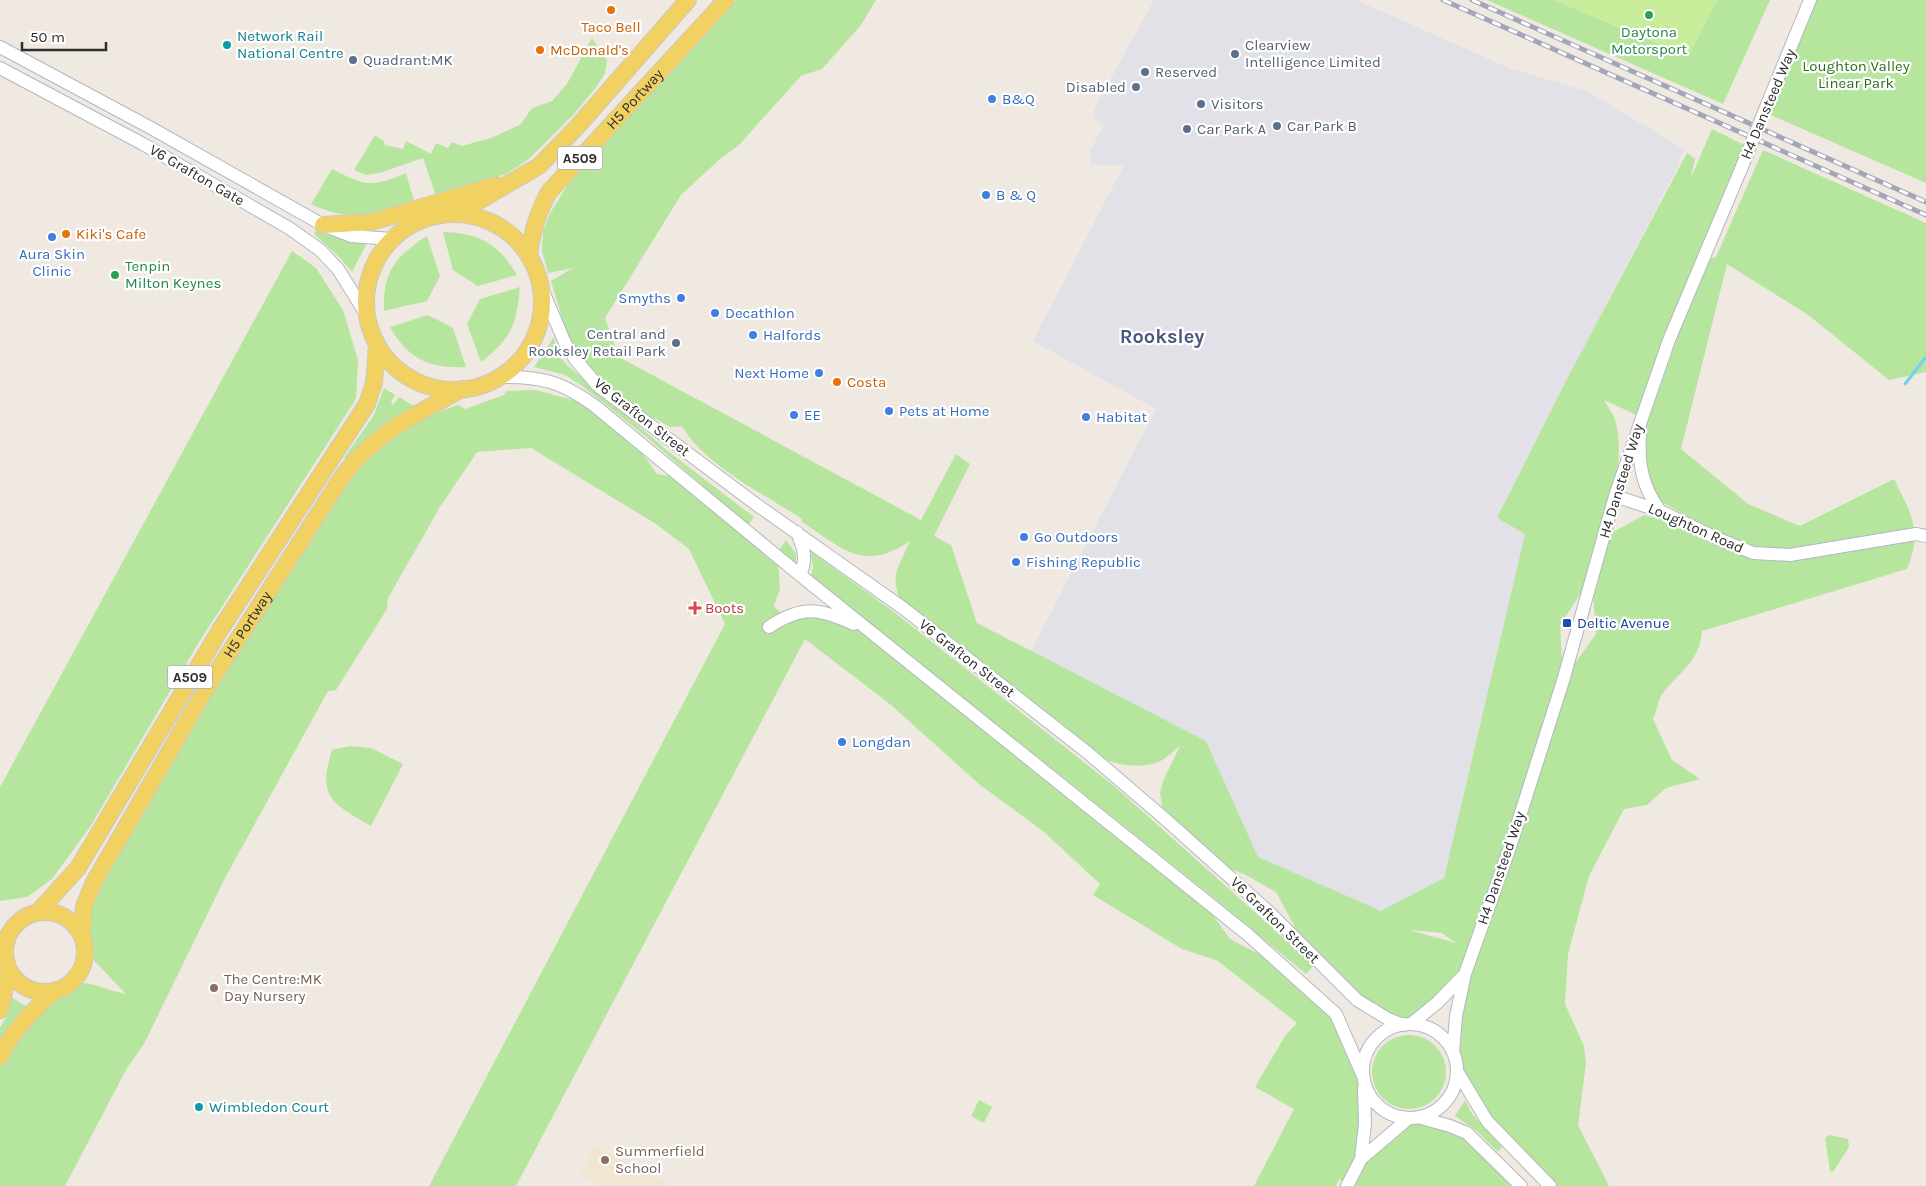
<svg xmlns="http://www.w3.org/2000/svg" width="1926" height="1186" viewBox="0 0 1926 1186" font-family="Karla,sans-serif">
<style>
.industrial{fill:#e3e1e8}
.education{fill:#f0e6d1}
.green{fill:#b6e59e;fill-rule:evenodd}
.pitch{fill:#c9ec9a}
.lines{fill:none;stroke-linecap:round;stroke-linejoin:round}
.stream{stroke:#75cff0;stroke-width:3}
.minor-casing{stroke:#b4b7c1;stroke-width:14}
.major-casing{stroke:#c9c9c9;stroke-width:18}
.minor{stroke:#fff;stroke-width:12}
.major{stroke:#f2d163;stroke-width:16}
.rail-casing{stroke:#a3a6b8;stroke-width:5}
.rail{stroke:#fff;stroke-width:3;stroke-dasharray:9;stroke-linecap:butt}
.minor-bridge-casing{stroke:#b4b7c1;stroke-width:14;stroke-linecap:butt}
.minor-bridge{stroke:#fff;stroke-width:12}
.food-dot{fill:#e8710a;stroke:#fff;stroke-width:2}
.leisure-dot{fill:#2e9e5b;stroke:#fff;stroke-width:2}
.culture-dot{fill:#0f9aa8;stroke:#fff;stroke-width:2}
.service-dot{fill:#5c6f8a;stroke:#fff;stroke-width:2}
.shop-dot{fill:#3f7fe0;stroke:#fff;stroke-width:2}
.health-dot{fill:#e0444e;stroke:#fff;stroke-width:2}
.transit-dot{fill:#1a4fb4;stroke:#fff;stroke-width:2}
.education-dot{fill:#8d6e63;stroke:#fff;stroke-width:2}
.labels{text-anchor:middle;stroke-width:4.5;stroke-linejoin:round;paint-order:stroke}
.shield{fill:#fff;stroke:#6d6d6d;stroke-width:1}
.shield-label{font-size:14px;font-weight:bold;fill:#2e2e2e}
.food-label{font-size:15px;fill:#c56008;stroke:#fff;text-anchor:start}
.leisure-label{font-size:15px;fill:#27864d;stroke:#fff}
.culture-label{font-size:15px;fill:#0d838f;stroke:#fff;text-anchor:start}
.service-label{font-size:15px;fill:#4e5e75;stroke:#fff;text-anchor:start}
.park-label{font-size:15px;fill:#2c6e1b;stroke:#fff}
.street-label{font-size:15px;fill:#2e2e2e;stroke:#fff}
.shop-label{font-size:15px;fill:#366cbe;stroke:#fff;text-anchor:start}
.health-label{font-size:15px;fill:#be3a42;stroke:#fff;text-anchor:start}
.transit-label{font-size:15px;fill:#164399;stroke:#fff;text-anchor:start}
.education-label{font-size:15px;fill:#785e54;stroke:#fff;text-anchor:start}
.district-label{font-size:20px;font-weight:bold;fill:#4d5680;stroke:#fff}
</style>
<rect width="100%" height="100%" fill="#efe9e1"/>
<path class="industrial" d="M 1154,0 L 1356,0 L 1509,68 L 1587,91 L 1684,149 L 1672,178 L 1601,314 L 1498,519 L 1525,534 L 1444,878 L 1381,912 L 1258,857 L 1206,741 L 1031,651 L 1156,409 L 1033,341 L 1124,165 L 1091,165 L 1090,151 L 1104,125 L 1094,118 L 1094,109 Z"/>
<path class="education" d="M 595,1146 L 672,1186 L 600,1186 L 581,1174 Z"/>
<path class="green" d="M 737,0 L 876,0 L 861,25 L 822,69 L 801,76 L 738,146 L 721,158 L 681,195 L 605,318 L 616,349 L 615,355 L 921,520 L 956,454 L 970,464 L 934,536 L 951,545 L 977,623 L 1206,741 L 1258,857 L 1381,911 L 1444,878 L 1525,534 L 1497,518 L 1567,379 L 1687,153 L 1695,159 L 1690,180 L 1712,129 L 1750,148 L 1641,417 L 1604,400 C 1607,406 1611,411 1614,417 C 1626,449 1613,505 1604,537 L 1644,515 L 1663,520 L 1712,544 L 1751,553 L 1662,502 L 1655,495 L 1642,456 L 1646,426 L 1682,325 L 1711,258 L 1716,257 L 1763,150 L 1926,223 L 1926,372 L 1889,380 L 1807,314 L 1727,264 L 1681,449 L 1748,504 L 1800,526 L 1894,479 C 1911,514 1923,531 1907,569 L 1702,631 C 1699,663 1681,670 1663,693 C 1658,699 1657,711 1653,719 L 1672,760 L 1700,779 L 1666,788 L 1647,805 L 1624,809 L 1589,876 L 1568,954 L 1565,1004 L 1584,1046 L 1586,1064 L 1578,1125 L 1609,1186 L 1550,1186 C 1517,1152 1461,1103 1453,1055 C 1451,1040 1462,993 1464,975 L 1411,1024 L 1388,1019 L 1300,944 L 1295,927 L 1276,892 L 1244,874 L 1216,864 L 1164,818 L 1160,793 L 1163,781 L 1180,746 C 1173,751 1166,759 1158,762 C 1135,771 1109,762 1088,753 L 903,608 C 889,574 897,572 910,541 C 863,573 842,548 802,522 L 802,519 C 764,494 704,465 682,426 L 670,427 L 656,419 L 634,413 L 598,386 L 560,331 L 562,318 L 551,281 L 573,268 L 548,273 L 542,251 L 543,231 L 549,215 L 594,142 L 712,17 ZM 1592,576 L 1596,634 L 1563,680 L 1560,625 ZM 1412,930 L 1442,933 L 1456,943 L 1413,931 Z
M 1487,0 L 1554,0 L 1688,56 L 1717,0 L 1770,0 L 1723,104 Z
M 1810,0 L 1926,0 L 1926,183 L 1764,112 Z
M 592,38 L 607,60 L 605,73 L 597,86 L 575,113 L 529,159 L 506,174 L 437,199 L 423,158 L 379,173 L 366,175 L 354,170 L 375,135 L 384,141 L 385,145 L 403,149 L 406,141 L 431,154 L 436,143 L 448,148 L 452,142 L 462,146 L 494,137 L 521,124 L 532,108 L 552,101 L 567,84 Z
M 332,169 C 365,186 371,188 406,173 L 414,201 C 376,215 349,223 311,204 Z
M 316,231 L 350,242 L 367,243 L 352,272 L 339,257 L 314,234 Z
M 443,232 C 479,233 499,244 517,275 L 478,286 L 453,270 Z
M 427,236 L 440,276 L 427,301 L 384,311 C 382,272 396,256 427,236 Z
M 292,251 L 316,268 L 343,310 L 358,360 L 356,399 L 199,642 L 90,827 L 52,879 L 27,897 L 0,901 L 0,787 Z
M 520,287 C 516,326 512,338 481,362 L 467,324 L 480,299 Z
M 428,315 L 453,328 L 466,367 C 430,369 408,359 390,327 Z
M 554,337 L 558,355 L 568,366 L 669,452 L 754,517 L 748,525 L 649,439 L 581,385 L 565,375 L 534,367 Z
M 384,388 L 395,395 L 391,402 L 393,405 L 399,397 L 414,406 L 380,428 L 347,460 L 344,458 L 374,415 Z
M 536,390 L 595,406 L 630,436 L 657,474 L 682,478 L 778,557 L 780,589 L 774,606 L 789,621 L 804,611 L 874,634 L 1198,895 L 1230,939 L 1289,970 L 1328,1005 L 1363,1076 L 1362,1158 L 1409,1118 L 1450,1126 L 1516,1186 L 1352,1186 L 1339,1179 L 1336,1186 L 1254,1186 L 1294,1109 L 1255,1087 L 1285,1036 L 1297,1023 L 1218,961 L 1182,949 L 1093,895 L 1100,884 L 1044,832 L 979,784 L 891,705 L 805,639 L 516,1186 L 429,1186 L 725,624 L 689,549 L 656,524 L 531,448 L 477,452 L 440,507 L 388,598 L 387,609 L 336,690 L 328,691 L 225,878 L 144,1044 L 127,1068 L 65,1186 L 0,1186 L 0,1057 C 13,1041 55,984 73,982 C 90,981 109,991 126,994 L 85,951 L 82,935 L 94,882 L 350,476 C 385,440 410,421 458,405 L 465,409 L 504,395 L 506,391 Z
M 786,540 L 796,554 L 796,564 L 779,550 Z
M 810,551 L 894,612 L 1114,786 L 1314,965 L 1306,974 L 1204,890 L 811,576 L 813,566 Z
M 350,746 L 371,748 L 403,764 L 371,826 C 332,803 317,798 332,750 Z
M 11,997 L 26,1006 L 15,1018 L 0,1045 L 0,1028 L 7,1015 Z
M1372 1072a37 37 0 1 1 74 0a37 37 0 1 1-74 0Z
M 979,1100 L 992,1107 L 984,1123 L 971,1116 Z
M 1465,1100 L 1472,1114 L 1502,1147 L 1498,1152 L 1477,1131 L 1455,1116 Z
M 1829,1135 L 1848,1139 L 1849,1147 L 1833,1172 L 1830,1171 L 1825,1138 Z"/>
<path class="pitch" d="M 1554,0 L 1717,0 L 1689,56 Z"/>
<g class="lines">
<path class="stream" d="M 1905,384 L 1926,357"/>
<defs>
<path id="minor" d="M 0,47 L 151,128 L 323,225 L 351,236 L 392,239
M 0,68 L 143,144 L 289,228 L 320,250 L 338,269 L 366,314
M 1769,100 L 1810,0
M 542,289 L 565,343 L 575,359 L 598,386 L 757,505 L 903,608 L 1088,753 L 1164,818 L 1270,913 L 1357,1000 L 1388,1019 L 1403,1025
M 499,377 C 540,376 561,381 595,406 L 800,575 L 1247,934 L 1336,1014 L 1363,1076
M 1640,436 C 1638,465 1643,488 1660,511
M 1615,496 L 1660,511 L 1714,537 L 1753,553 L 1790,555 L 1916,534 L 1926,536
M 797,532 C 803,548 808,559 800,575
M 769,627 C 802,605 819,608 854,624
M 1411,1024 L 1437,1003 L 1465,974
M1363 1071a47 47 0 1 1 94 0a47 47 0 1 1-94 0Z
M 1453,1053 L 1456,1016 L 1465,974 L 1510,847 L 1563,681 L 1615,496 L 1669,340 L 1741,169
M 1457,1071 L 1487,1121 L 1550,1186
M 1418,1117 L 1450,1126 L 1467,1133 L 1521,1186
M 1361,1159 L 1409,1118
M 1347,1186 L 1361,1159 L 1365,1124 L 1364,1088"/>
<g id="major">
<path d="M 456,214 L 539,166 L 577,127 L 688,0"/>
<circle cx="454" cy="302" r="88"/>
<path d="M 323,225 L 372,222 L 496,185"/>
<path id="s1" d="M 529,256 C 532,232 537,214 549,192 L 726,0"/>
<circle cx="45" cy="952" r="40"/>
<path d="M 38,912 L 78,868 L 220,630 L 367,404 L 374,383 L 377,346"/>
<path id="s2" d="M 82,935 L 84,906 L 94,882 L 207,687 L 344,474 C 379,430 414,416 462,389"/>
<path d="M 0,1010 L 9,971"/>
<path d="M 0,1057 C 14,1029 33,1010 56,990"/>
</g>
</defs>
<use href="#minor" class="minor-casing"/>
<use href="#major" class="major-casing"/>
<use href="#minor" class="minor"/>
<use href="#major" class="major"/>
<defs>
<path id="rail" d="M 1443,0 L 1926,215
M 1472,0 L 1926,202"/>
</defs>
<use href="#rail" class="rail-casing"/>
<use href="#rail" class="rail"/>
<defs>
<path id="minor-bridge" d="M 1741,169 L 1769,100"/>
</defs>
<use href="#minor-bridge" class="minor-bridge-casing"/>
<use href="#minor-bridge" class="minor-bridge"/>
</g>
<g class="food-dot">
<circle cx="611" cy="10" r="5"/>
<circle cx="540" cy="50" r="5"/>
<circle cx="66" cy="234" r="5"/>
<circle cx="837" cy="382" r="5"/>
</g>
<g class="leisure-dot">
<circle cx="1649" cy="15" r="5"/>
<circle cx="115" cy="275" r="5"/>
</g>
<g class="culture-dot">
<circle cx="227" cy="45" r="5"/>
<circle cx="199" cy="1107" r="5"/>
</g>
<g class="service-dot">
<circle cx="1235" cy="54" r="5"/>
<circle cx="353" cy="60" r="5"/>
<circle cx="1145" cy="72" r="5"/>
<circle cx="1136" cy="87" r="5"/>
<circle cx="1201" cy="104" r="5"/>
<circle cx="1277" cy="126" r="5"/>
<circle cx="1187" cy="129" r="5"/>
<circle cx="676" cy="343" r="5"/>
</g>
<g class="shop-dot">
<circle cx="992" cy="99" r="5"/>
<circle cx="986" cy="195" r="5"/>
<circle cx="52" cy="237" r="5"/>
<circle cx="681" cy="298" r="5"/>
<circle cx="715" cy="313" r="5"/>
<circle cx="753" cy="335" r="5"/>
<circle cx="819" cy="373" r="5"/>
<circle cx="889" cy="411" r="5"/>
<circle cx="794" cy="415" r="5"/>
<circle cx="1086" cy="417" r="5"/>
<circle cx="1024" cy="537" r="5"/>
<circle cx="1016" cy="562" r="5"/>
<circle cx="842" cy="742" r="5"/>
</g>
<path class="health-dot" d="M692.5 600.5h5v5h5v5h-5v5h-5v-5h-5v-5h5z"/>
<rect class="transit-dot" x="1562" y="618" width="10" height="10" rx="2.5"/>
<g class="education-dot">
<circle cx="214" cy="988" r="5"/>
<circle cx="605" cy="1160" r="5"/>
</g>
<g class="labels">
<g class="shield">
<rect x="557.5" y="146.5" width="45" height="23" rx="4"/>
<rect x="167.5" y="665.5" width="45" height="23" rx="4"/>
</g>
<g class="shield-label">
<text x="580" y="163">A509</text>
<text x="190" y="682">A509</text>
</g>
<g class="food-label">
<text x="611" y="32" text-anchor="middle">Taco Bell</text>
<text x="550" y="55">McDonald's</text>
<text x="76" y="239">Kiki's Cafe</text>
<text x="847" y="387">Costa</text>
</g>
<g class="leisure-label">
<text x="1649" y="37">Daytona<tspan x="1649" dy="17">Motorsport</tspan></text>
<text x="125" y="271" text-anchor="start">Tenpin<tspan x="125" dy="17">Milton Keynes</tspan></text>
</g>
<g class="culture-label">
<text x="237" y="41">Network Rail<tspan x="237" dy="17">National Centre</tspan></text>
<text x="209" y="1112">Wimbledon Court</text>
</g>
<g class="service-label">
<text x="1245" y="50">Clearview<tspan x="1245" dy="17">Intelligence Limited</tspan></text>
<text x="363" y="65">Quadrant:MK</text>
<text x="1155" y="77">Reserved</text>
<text x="1126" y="92" text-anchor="end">Disabled</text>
<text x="1211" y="109">Visitors</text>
<text x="1287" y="131">Car Park B</text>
<text x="1197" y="134">Car Park A</text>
<text x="666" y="339" text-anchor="end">Central and<tspan x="666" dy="17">Rooksley Retail Park</tspan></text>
</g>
<g class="park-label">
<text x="1856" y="71">Loughton Valley<tspan x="1856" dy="17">Linear Park</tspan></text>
</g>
<g class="street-label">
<text dy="5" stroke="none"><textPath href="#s1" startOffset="194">H5 Portway</textPath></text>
<text transform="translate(1768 104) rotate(-67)" y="5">H4 Dansteed Way</text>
<text transform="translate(197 175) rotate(30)" y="5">V6 Grafton Gate</text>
<text transform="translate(642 417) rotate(38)" y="5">V6 Grafton Street</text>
<text transform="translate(1621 481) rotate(-73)" y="5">H4 Dansteed Way</text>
<text transform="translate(1696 528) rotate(24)" y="5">Loughton Road</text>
<text dy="5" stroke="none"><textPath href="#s2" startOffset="355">H5 Portway</textPath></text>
<text transform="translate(967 658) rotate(38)" y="5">V6 Grafton Street</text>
<text transform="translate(1501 868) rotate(-71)" y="5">H4 Dansteed Way</text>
<text transform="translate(1275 920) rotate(44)" y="5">V6 Grafton Street</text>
</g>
<g class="shop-label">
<text x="1002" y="104">B&amp;Q</text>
<text x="996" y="200">B &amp; Q</text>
<text x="52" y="259" text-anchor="middle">Aura Skin<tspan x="52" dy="17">Clinic</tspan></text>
<text x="671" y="303" text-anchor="end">Smyths</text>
<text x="725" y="318">Decathlon</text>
<text x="763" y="340">Halfords</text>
<text x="809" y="378" text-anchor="end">Next Home</text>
<text x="899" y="416">Pets at Home</text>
<text x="804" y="420">EE</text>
<text x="1096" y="422">Habitat</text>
<text x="1034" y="542">Go Outdoors</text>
<text x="1026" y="567">Fishing Republic</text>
<text x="852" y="747">Longdan</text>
</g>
<g class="health-label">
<text x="705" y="613">Boots</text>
</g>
<g class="transit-label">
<text x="1577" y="628">Deltic Avenue</text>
</g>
<g class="education-label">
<text x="224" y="984">The Centre:MK<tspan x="224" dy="17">Day Nursery</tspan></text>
<text x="615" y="1156">Summerfield<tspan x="615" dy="17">School</tspan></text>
</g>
<g class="district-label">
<text x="1162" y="343">Rooksley</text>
</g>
</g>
<path d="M22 42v8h84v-8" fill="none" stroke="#2e2e2e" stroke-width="2.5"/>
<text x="30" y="42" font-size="15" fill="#2e2e2e" stroke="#ffffff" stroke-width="4" paint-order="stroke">50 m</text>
</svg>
